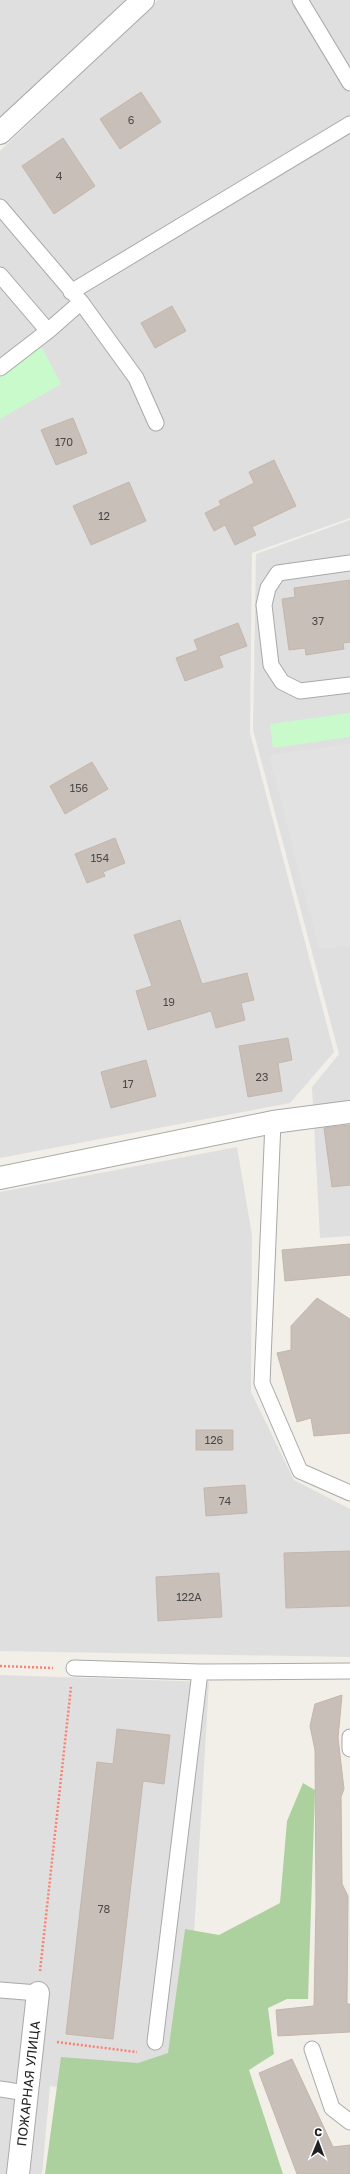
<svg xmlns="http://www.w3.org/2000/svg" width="350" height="2174" viewBox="0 0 350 2174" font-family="'Golos Text',sans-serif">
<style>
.residential{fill:#e0dfdf}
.forest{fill:#add19e}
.park{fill:#c8facc}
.parking{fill:#e2e2e2}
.building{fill:#c7bfb8;stroke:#c4b6ab}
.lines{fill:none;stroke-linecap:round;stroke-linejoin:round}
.lane-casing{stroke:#a9a9a9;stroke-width:17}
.street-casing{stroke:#a9a9a9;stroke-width:24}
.path{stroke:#fa8072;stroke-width:2.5;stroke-dasharray:2 2;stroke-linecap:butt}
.lane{stroke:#fff;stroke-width:15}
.street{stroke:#fff;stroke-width:22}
.labels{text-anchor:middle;stroke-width:3;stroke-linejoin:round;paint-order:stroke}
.number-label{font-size:11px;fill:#4b4948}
.street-label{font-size:13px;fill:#222;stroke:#fff}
</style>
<rect width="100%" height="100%" fill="#f2efe9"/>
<path class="residential" d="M 0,0 L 128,0 L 0,119 Z
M 158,0 L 350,0 L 350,518 L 252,553 L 250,733 L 334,1052 L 290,1103 L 0,1158 L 0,151 Z
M 350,520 L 350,1236 L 320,1238 L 312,1087 L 339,1054 L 253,730 L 256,554 Z
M 237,1147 L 252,1235 L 251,1392 L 294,1480 L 350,1509 L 350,1657 L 0,1651 L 0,1192 Z
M 0,1675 L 209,1682 L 184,2103 L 50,2086 L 42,2174 L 0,2174 Z"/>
<path class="forest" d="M 303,1783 L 315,1790 L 308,1999 L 287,1999 L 268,2008 L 274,2054 L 249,2070 L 283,2174 L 45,2174 L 61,2057 L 138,2063 L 168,2053 L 185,1929 L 219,1935 L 280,1903 L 287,1821 Z"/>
<path class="park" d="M 39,342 L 61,384 L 0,419 L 0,373 Z
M 350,713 L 350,737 L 273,748 L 270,724 Z"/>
<path class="parking" d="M 350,744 L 350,946 L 319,949 L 269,755 Z"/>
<path class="building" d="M 141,92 L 161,122 L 120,149 L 100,119 Z
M 63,138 L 95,186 L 54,214 L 22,166 Z
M 172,306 L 186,331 L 155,348 L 141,323 Z
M 73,418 L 87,453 L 56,465 L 41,430 Z
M 274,460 L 296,506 L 252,527 L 256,535 L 235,545 L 225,525 L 214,531 L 205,513 L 221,505 L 219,501 L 254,483 L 249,472 Z
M 129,482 L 146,521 L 91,545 L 73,506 Z
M 350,580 L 350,642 L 343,643 L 344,649 L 306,655 L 305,648 L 289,650 L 282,599 L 295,597 L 294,588 Z
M 238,623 L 247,646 L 219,656 L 223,667 L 185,681 L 176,658 L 198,650 L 194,640 Z
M 92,762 L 108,789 L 65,814 L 50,786 Z
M 115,838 L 125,863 L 103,872 L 105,876 L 87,883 L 75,854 Z
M 180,920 L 202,984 L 247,973 L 254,1000 L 241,1003 L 245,1020 L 216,1028 L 211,1011 L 148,1030 L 136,991 L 152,986 L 134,935 Z
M 288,1038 L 292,1060 L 278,1063 L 282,1091 L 248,1097 L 239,1046 Z
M 146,1060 L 156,1096 L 111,1108 L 101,1072 Z
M 350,1125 L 350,1185 L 332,1187 L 324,1128 Z
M 350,1244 L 350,1275 L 285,1281 L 282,1250 Z
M 317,1298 L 350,1319 L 350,1433 L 314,1436 L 311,1418 L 297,1422 L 277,1353 L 291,1350 L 291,1326 Z
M 196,1430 L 233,1430 L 233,1450 L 196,1450 Z
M 245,1485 L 247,1513 L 206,1516 L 204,1488 Z
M 350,1551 L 350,1606 L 286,1608 L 284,1553 Z
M 219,1573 L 222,1617 L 158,1621 L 156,1577 Z
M 342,1695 L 338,1738 L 344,1789 L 341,1797 L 342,1884 L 348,1896 L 347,2004 L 350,2004 L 350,2032 L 278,2036 L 276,2010 L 314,2006 L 316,1905 L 315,1750 L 310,1726 L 315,1704 Z
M 117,1729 L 170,1735 L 164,1784 L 143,1781 L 113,2039 L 66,2034 L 97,1762 L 113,1764 Z
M 292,2059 L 333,2147 L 350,2145 L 350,2174 L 297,2174 L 259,2073 Z"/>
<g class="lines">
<defs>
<path id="lane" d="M 300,0 L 350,83
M 0,207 L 81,302 L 136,378 L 156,423
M 0,275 L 48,331
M 71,292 L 350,124
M 0,368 L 48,331 L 81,302
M 350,563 L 278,573 L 268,588 L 264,605 L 271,665 L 282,682 L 300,691 L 350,685
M 273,1122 L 262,1383 L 300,1471 L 350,1493
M 74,1668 L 200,1672 L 350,1671
M 350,1737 L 350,1749
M 0,1990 L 38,1993
M 155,2042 L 200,1672
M 312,2049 L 332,2108 L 350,2122
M 0,2089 L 26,2093"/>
<g id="street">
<path d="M 0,133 L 143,0"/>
<path d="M 0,1178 L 273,1122 L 350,1112"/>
<path id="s1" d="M 18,2174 L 38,1993"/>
</g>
</defs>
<use href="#lane" class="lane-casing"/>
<use href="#street" class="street-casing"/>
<path class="path" d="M 0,1666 L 53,1668
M 40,1971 L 71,1687
M 57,2042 L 137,2052"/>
<use href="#lane" class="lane"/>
<use href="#street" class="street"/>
</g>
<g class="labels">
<g class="number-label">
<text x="131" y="124">6</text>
<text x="59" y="180">4</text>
<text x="64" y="446">170</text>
<text x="104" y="520">12</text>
<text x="318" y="625">37</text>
<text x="79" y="792">156</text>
<text x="100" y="862">154</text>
<text x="169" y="1006">19</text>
<text x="262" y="1081">23</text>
<text x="128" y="1088">17</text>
<text x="214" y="1444">126</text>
<text x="225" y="1505">74</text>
<text x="189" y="1601">122А</text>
<text x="104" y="1913">78</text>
</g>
<g class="street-label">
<text dy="5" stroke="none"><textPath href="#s1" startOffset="91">ПОЖАРНАЯ УЛИЦА</textPath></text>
</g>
</g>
<g transform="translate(318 2142) rotate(1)" stroke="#ffffff" stroke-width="3" paint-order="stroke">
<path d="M0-3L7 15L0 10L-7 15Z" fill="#222222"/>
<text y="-6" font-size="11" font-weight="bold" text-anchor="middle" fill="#222222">С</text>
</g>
</svg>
